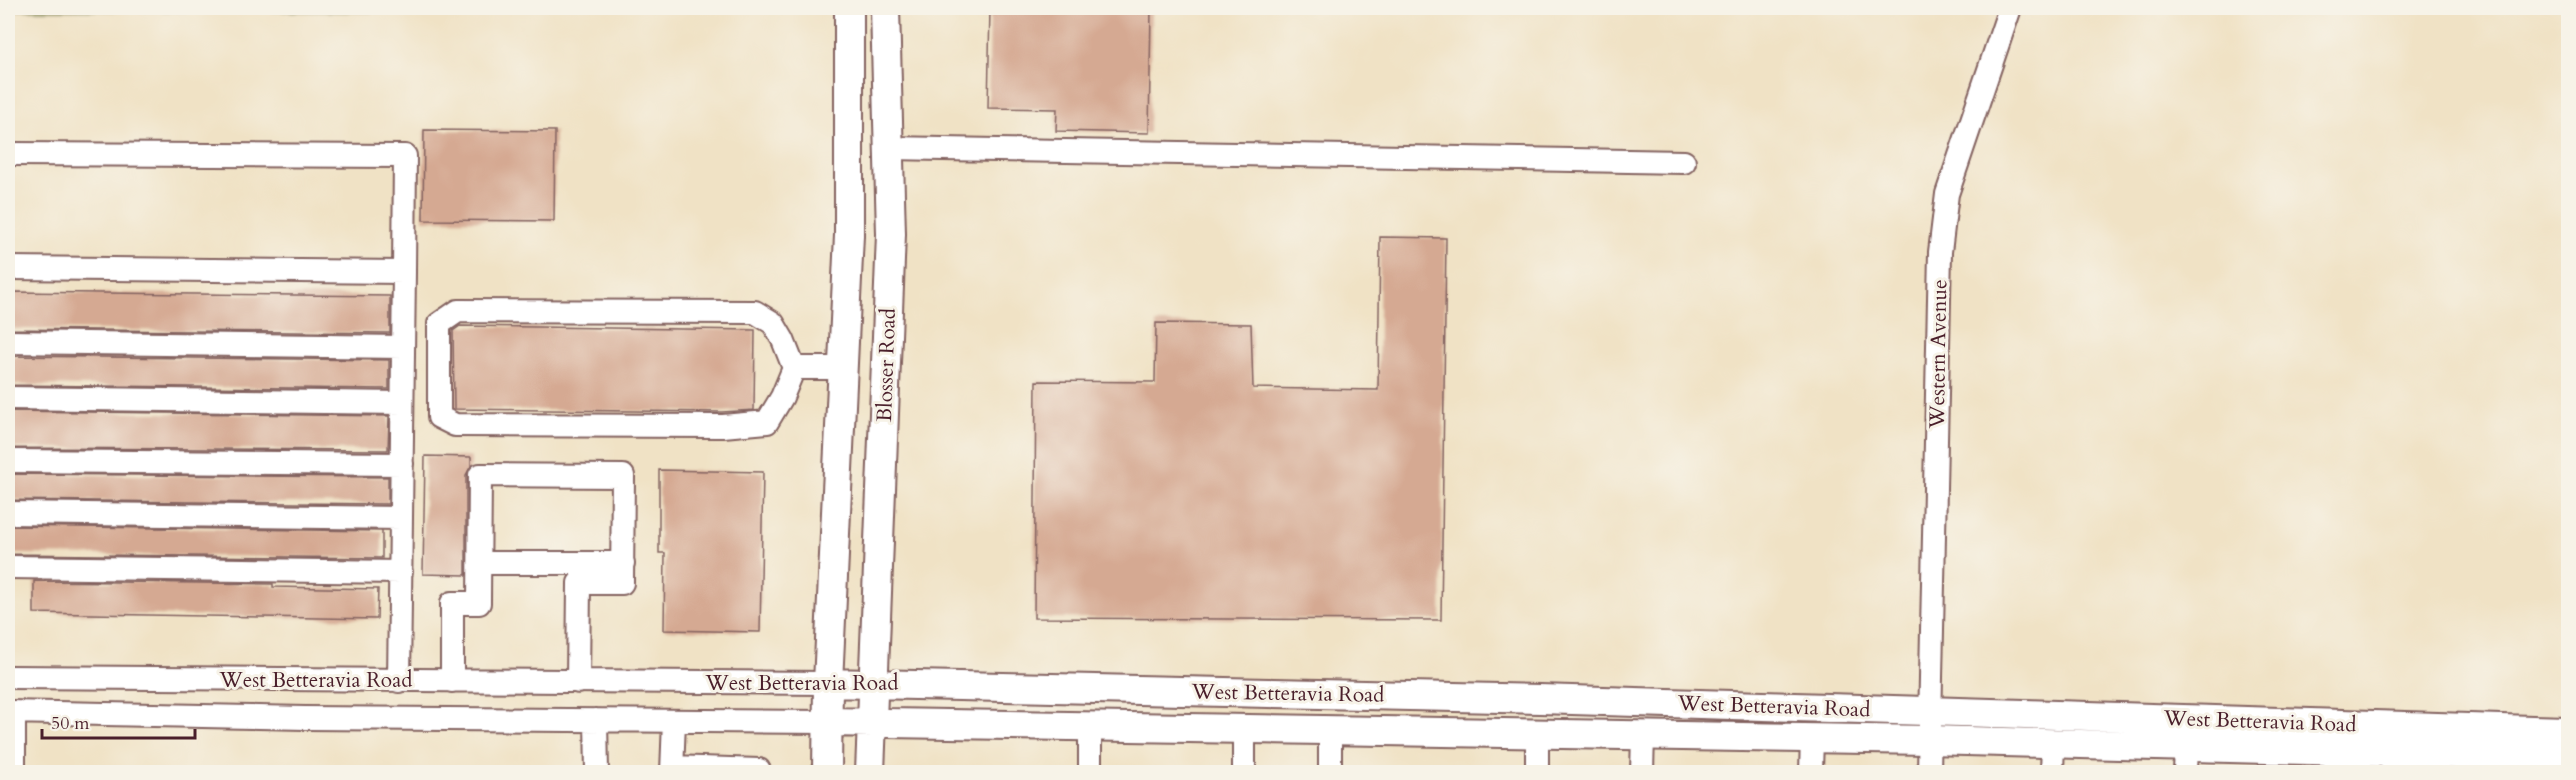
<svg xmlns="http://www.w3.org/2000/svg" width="2576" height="780" viewBox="0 0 2576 780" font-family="Cardo,serif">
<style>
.green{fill:#b4d178;stroke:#7f7852;stroke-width:1.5}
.building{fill:#d5a992}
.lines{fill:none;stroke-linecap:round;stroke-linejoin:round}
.minor-casing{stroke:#846361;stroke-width:26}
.major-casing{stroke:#846361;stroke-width:32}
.minor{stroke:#fff;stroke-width:22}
.major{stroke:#fff;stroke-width:28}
.labels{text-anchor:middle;stroke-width:6;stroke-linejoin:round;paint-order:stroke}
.street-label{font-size:21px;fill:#4a1f2b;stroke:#f7f3e8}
</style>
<rect width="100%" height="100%" fill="#f7f3e8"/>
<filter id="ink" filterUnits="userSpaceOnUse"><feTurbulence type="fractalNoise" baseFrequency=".0167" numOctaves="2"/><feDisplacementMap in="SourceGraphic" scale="12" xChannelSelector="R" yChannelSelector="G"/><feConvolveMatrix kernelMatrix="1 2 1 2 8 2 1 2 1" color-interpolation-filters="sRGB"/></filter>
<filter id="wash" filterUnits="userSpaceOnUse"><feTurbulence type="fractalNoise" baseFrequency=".008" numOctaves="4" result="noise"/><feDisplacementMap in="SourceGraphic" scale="24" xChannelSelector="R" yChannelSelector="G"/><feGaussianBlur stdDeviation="1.35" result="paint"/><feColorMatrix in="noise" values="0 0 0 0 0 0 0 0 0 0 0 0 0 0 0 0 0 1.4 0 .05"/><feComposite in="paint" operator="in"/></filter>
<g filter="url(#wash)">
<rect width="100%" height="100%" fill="#f0e2c5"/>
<path class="green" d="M 8,8 L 426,8 L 426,12 L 8,10 Z"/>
<g id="blocks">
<path class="building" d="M 990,8 L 1151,8 L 1149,133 L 1056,131 L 1057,109 L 988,108 Z
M 424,130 L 555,131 L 554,221 L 423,220 Z
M 1380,237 L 1446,238 L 1441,620 L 1034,618 L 1036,381 L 1155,382 L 1156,323 L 1251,324 L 1253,388 L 1378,390 Z
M 8,292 L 390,296 L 390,333 L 8,329 Z
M 460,326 L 755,330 L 754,410 L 722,412 L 454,409 L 453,331 Z
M 8,356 L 389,360 L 389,389 L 8,385 Z
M 8,411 L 389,416 L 388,450 L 8,448 Z
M 425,456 L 471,457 L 471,466 L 466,475 L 466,575 L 423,574 Z
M 659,470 L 763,472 L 760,632 L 664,630 L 665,553 L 659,553 Z
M 8,474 L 388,477 L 388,504 L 8,500 Z
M 8,526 L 382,531 L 382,558 L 8,554 Z
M 34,581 L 273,584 L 273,587 L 378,589 L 377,619 L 34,613 Z"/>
</g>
</g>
<g filter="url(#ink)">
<use href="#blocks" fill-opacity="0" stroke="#846361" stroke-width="1.5"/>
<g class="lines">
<defs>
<path id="minor" d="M 889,148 L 1684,162
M 8,154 L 405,156 L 404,272
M 8,268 L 404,272 L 399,681
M 8,342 L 403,347
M 794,368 L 783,340 L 773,323 L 755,312 L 458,311 L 439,324 L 439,417 L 455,425 L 723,426 L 767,422 L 782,397 L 794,368 L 843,368
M 8,398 L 402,403
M 8,461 L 402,464
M 8,513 L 401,518
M 480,563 L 623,563
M 8,567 L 401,572
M 8,677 L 828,683
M 452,681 L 452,603 L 479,603 L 480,475 L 623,476 L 622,583 L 579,583 L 578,682
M 8,712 L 305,718 L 827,722
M 596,720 L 597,772
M 1090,726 L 1090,772
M 672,767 L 759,770 L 760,772
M 14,772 L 14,712
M 672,772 L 674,721
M 1244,772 L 1244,729
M 1330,772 L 1330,730
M 1537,772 L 1537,733
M 1642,772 L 1643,735
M 1811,772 L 1812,738
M 1929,772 L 1940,252 L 1947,194 L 2010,8
M 2052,772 L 2053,743
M 2185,772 L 2186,747
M 2335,772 L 2336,751
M 2392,772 L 2394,753"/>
<path id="major" d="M 828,683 L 1540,699 L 2568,731
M 827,722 L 1929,740 L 2568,757
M 827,772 L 828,683 L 849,235 L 849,8
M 870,772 L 891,234 L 885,8"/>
</defs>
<use href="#minor" class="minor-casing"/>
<use href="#major" class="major-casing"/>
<use href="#minor" class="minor"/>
<use href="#major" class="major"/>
</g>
</g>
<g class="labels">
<g class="street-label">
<text transform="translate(1938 354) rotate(-89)" y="7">Western Avenue</text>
<text transform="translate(886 365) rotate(-88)" y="7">Blosser Road</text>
<text x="316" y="687">West Betteravia Road</text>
<text x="802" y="690">West Betteravia Road</text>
<text transform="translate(1288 693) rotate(1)" y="7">West Betteravia Road</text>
<text transform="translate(1774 706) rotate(2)" y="7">West Betteravia Road</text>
<text transform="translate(2260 721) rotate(2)" y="7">West Betteravia Road</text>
</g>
</g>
<rect width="2576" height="780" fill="none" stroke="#f7f3e8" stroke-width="30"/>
<path d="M42 729v9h153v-9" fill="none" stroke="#4a1f2b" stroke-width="3"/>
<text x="51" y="729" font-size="18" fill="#4a1f2b" stroke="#f7f3e8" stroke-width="4.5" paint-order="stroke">50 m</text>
</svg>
